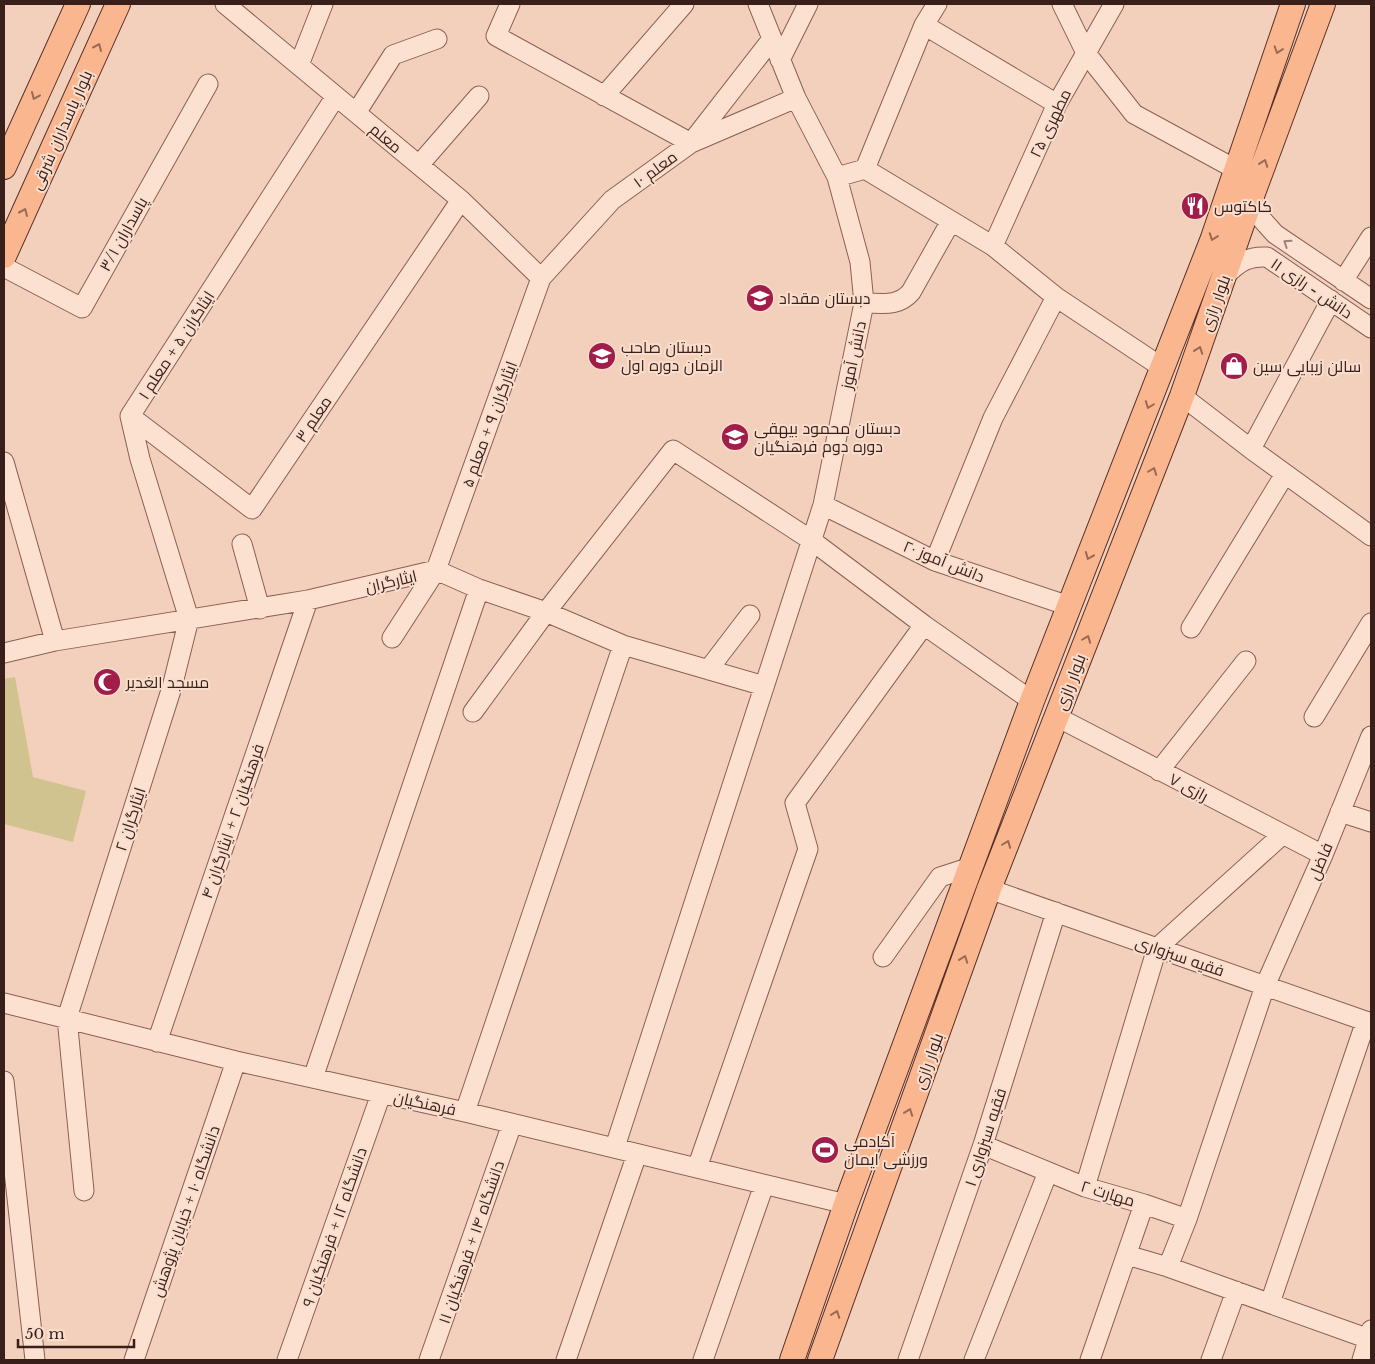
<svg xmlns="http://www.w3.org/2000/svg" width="1375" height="1364" viewBox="0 0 1375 1364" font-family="'Libre Baskerville',Cairo,serif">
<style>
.green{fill:#d1c390}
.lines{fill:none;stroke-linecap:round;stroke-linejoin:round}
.minor-casing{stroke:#8c5f54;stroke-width:21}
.major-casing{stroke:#583029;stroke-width:26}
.minor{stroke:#fce1d0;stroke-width:19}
.major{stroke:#fab68f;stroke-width:24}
.oneway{stroke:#9a6a54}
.oneway2{stroke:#9a8075}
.labels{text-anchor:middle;stroke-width:4;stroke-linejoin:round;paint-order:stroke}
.street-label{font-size:16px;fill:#391f1a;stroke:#f9decd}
.poi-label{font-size:16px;fill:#391f1a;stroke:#f9decd;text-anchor:start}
</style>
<rect width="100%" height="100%" fill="#f2d0bc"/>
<path class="green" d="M 15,677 L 33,777 L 86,791 L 73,842 L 4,824 L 4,679 Z"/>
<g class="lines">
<defs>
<path id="minor" d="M 225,4 L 461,200 L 541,278
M 510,4 L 496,36 L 691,143 L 772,39
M 1062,4 L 1086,53 L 1134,114 L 1237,170
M 924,25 L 1057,104
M 780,60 L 808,4
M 299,65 L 323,4
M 604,96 L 684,4
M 356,113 L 393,55 L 437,39
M 419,165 L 479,96
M 865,169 L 924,25 L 937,4
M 837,177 L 865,169 L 993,246 L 1056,297 L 1163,368
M 1253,193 L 1258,215 L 1275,234 L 1371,299
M 993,246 L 1057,104 L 1114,4
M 4,267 L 82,308 L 208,84
M 1226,275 C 1239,262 1248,256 1267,257 L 1371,328
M 1343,281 L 1371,237
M 864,303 C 883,303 898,307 911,292 L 951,221
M 1182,396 L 1251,449 L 1371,536
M 130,416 L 252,509 L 461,200
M 1251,449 L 1331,300
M 4,462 L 55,641
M 823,505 L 935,561 L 1069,606
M 242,544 L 260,609
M 935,561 L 993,418 L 1056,297
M 1191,628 L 1285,474
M 392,638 L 436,570 L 541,278 L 612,200 L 691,143 L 796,98
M 4,653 L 55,641 L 308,600 L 436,570 L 479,589 L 546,612 L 623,645 L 764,686
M 708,670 L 750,615
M 473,712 L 546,612 L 673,450 L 811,540 L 924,625 L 1032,701
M 1057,717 L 1323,855
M 1314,717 L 1371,623
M 1159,771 L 1246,661
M 1340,812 L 1371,822
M 989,889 L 1371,1023
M 883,957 L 940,877 L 971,867
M 4,1003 L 236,1061 L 465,1112 L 846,1204
M 157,1042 L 308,600
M 313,1078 L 479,589
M 4,1081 L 35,1360
M 465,1112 L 623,645
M 983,1145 L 1085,1187 L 1144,1204 L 1187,1219 L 1168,1267 L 1369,1339
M 615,1147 L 823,505 L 864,303 L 860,262 L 837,177 L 796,98 L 758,4
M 697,1168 L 808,849 L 795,803 L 924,625
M 1085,1187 L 1157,948 L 1282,835
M 84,1191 L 67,1018 L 172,687 L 189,619 L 140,459 L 130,416 L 336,96
M 1187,1219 L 1265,986 L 1323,855 L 1371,736
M 1127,1255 L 1168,1267
M 1270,1303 L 1366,1021
M 134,1360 L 236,1061
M 287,1360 L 381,1094
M 429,1360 L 512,1124
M 566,1360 L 637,1154
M 703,1360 L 764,1185
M 908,1360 L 983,1145 L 1056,912
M 974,1360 L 1048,1172
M 1090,1360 L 1144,1204
M 1211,1360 L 1236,1291
M 1362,1360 L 1371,1330"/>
<path id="major" d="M 4,167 L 78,4
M 4,256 L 118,4
M 792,1360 L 846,1204 L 1032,701 L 1213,238 L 1293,4
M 820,1360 L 989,889 L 1182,396 L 1253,193 L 1323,4"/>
</defs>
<use href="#minor" class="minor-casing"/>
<use href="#major" class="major-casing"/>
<use href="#minor" class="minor"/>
<use href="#major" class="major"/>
</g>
<defs><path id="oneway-chevron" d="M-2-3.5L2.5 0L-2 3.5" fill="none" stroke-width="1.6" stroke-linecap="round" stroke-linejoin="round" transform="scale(1.25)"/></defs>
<g class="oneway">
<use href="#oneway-chevron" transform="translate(98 47) rotate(-66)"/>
<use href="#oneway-chevron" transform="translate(1278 50) rotate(109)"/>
<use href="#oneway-chevron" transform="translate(35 96) rotate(113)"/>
<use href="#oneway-chevron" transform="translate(1264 163) rotate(-70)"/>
<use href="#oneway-chevron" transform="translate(24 212) rotate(-66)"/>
<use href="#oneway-chevron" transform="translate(1213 237) rotate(110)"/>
<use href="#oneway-chevron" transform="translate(1199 350) rotate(-70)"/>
<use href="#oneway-chevron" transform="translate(1149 405) rotate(111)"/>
<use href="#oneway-chevron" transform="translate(1153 471) rotate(-69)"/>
<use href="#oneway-chevron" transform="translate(1089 556) rotate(112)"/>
<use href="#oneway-chevron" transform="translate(1087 639) rotate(-69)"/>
<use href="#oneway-chevron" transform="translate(1007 844) rotate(-69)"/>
<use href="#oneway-chevron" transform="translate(964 959) rotate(-70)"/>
<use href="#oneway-chevron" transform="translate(909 1112) rotate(-70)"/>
<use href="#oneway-chevron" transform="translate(836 1314) rotate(-70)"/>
</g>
<use class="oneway2" href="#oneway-chevron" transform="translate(1287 243) rotate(-146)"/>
<defs>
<symbol id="restaurant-disc" viewBox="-11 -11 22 22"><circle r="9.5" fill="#a11e4a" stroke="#f9decd"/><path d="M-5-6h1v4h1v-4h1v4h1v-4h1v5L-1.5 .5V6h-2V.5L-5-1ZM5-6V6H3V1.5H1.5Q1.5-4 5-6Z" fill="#fff"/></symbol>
<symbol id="school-disc" viewBox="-11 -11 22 22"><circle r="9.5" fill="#a11e4a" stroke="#f9decd"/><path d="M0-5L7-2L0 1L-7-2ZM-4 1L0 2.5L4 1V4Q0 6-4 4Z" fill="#fff"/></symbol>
<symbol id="shop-disc" viewBox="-11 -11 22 22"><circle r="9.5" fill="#a11e4a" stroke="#f9decd"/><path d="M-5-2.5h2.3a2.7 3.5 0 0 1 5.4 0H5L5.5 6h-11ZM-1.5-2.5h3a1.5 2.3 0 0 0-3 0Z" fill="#fff"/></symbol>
<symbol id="mosque-disc" viewBox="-11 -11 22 22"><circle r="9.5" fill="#a11e4a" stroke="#f9decd"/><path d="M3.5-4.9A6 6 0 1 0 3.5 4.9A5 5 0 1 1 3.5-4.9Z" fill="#fff"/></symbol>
<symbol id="stadium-disc" viewBox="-11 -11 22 22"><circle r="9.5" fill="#a11e4a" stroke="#f9decd"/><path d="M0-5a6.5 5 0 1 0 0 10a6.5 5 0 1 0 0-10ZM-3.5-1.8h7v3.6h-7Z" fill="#fff"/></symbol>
</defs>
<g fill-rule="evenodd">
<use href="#restaurant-disc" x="1179" y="190" width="32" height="32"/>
<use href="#school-disc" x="744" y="282" width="32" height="32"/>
<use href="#school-disc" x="586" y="340" width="32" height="32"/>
<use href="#shop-disc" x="1218" y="350" width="32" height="32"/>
<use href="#school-disc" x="719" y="421" width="32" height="32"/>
<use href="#mosque-disc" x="91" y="666" width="32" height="32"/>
<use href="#stadium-disc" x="809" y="1134" width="32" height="32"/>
</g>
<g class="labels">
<g class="street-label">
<text transform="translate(1050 123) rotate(-64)" y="6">مطهری ۲۵</text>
<text transform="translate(61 130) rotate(-66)" y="6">بلوار پاسداران شرقی</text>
<text transform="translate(386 138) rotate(40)" y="6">معلم</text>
<text transform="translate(655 169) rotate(-36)" y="6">معلم ۱۰</text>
<text transform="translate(123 234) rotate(-61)" y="6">پاسداران ۳/۱</text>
<text transform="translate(1312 288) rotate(34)" y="6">دانش - رازی ۱۱</text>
<text transform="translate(1215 303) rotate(-70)" y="6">بلوار رازی</text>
<text transform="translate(176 345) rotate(-57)" y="6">ایثاگران ۵ + معلم ۱</text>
<text transform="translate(853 355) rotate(-78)" y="6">دانش آموز</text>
<text transform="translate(313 419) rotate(-56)" y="6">معلم ۳</text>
<text transform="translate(489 424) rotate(-70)" y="6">ایثارگران ۹ + معلم ۵</text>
<text transform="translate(944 561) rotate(22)" y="6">دانش آموز ۲۰</text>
<text transform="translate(391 581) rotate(-13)" y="6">ایثارگران</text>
<text transform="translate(1070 682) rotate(-69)" y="6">بلوار رازی</text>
<text transform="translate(1189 787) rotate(28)" y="6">رازی ۷</text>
<text transform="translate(130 819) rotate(-72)" y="6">ایثارگران ۲</text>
<text transform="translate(232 821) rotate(-71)" y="6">فرهنگیان ۲ + ایثارگران ۴</text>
<text transform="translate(1320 861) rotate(-67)" y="6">فاضل</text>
<text transform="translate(1180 956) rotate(19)" y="6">فقیه سبزواری</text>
<text transform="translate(928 1061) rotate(-70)" y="6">بلوار رازی</text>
<text transform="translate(425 1103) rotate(12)" y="6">فرهنگیان</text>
<text transform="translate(985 1137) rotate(-72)" y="6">فقیه سبزواری ۱</text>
<text transform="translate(1108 1193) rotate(17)" y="6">مهارت ۲</text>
<text transform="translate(185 1211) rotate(-71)" y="6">دانشگاه ۱۰ + خیابان پژوهش</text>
<text transform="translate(334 1227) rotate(-71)" y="6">دانشگاه ۱۲ + فرهنگیان ۹</text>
<text transform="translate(471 1242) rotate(-71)" y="6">دانشگاه ۱۴ + فرهنگیان ۱۱</text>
</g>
<g class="poi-label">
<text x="1214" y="212">کاکتوس</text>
<text x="779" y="304">دبستان مقداد</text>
<text x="621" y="353">دبستان صاحب<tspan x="621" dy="18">الزمان دوره اول</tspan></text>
<text x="1253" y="372">سالن زیبایی سین</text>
<text x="754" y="434">دبستان محمود بیهقی<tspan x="754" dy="18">دوره دوم فرهنگیان</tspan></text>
<text x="126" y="688">مسجد الغدیر</text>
<text x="844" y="1147">آکادمی<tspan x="844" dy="18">ورزشی ایمان</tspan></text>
</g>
</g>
<rect width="1375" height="1364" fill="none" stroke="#391f1a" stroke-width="10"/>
<path d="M18 1339v8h116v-8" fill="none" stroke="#391f1a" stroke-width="2.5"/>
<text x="25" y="1339" font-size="15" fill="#391f1a" stroke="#f9decd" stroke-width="4" paint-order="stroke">50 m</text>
</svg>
